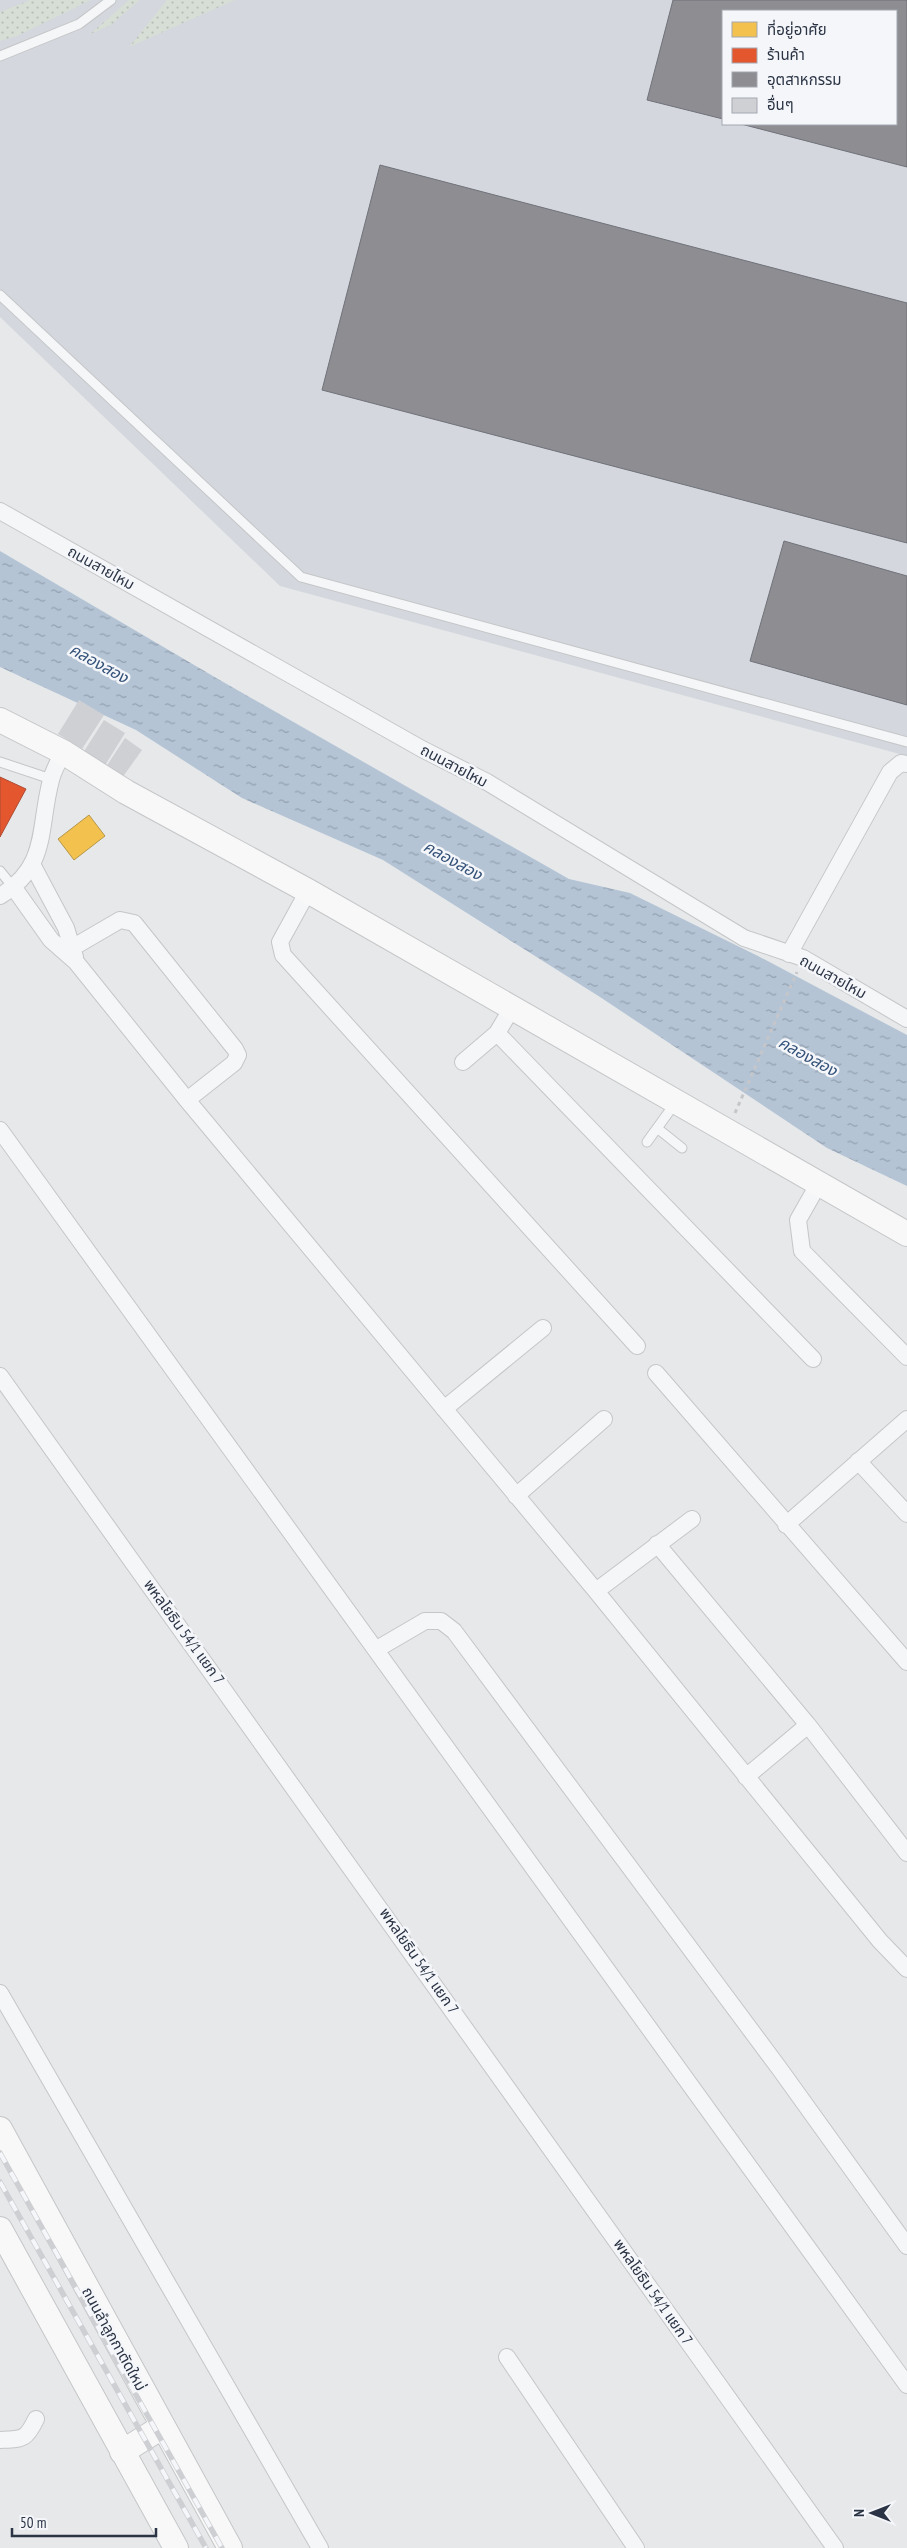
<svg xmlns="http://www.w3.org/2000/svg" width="907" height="2548" viewBox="0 0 907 2548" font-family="'PT Sans Narrow','Noto Sans Thai',sans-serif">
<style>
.built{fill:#d4d7dd;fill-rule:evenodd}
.grass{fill:url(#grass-dots)}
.water{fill:url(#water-ripples)}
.homes{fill:#f2c14e;stroke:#b6974b}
.shops{fill:#e4572e;stroke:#ac4c35}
.industry{fill:#8d8d92;stroke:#70727b}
.building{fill:#ced0d3}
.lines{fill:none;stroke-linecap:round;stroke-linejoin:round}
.lane-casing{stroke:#c4c6c8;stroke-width:11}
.street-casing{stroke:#c4c6c8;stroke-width:18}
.secondary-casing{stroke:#c4c6c8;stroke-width:26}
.path{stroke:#c5c6ca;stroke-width:3;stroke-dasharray:4 4;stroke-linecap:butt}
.lane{stroke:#f5f6f7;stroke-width:9}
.street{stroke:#f5f6f7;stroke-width:16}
.secondary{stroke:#f8f8f8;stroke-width:24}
.rail-casing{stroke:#cecfd2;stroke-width:5.5}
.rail{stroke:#f4f6f9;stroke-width:4;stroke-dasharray:11;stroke-linecap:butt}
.labels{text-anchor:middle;stroke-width:5;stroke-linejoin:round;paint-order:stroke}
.street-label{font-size:15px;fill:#2b3445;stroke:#f4f6f9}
.water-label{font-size:16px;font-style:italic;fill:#34527a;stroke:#f4f6f9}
</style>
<defs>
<pattern id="grass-dots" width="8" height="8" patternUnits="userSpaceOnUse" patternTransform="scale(1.25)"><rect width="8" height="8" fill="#d6ded6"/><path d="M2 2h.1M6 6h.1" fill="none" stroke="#b8bfb9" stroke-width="1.8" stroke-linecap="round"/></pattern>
<pattern id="water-ripples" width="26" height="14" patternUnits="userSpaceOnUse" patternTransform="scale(1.25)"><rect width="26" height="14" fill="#b4c4d5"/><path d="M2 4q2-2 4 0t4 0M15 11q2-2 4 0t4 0" fill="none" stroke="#93a0af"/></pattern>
</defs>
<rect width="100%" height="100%" fill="#e6e8ea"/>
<path class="built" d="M 0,0 L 907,0 L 907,756 L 280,586 L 0,317 ZM 723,11 L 896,11 L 896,124 L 723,124 Z"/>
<path class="grass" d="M 30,0 L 91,0 L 17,36 L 0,41 L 0,12 Z
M 129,0 L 140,0 L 111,25 L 90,34 Z
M 167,0 L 235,0 L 129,47 Z"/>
<path class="water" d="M 0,551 L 218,679 L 569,879 L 630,893 L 758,956 L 907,1035 L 907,1186 L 827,1148 L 600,997 L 383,860 L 242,798 L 136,730 L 0,667 Z"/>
<path class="homes" d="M 89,815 L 105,836 L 74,860 L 58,839 Z"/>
<path class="shops" d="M 0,777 L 26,789 L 0,837 Z"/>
<path class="industry" d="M 673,0 L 907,0 L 907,167 L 741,124 L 896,124 L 896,11 L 723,11 L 723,119 L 647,100 Z
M 380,165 L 907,303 L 907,543 L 322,390 Z
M 784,541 L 907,576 L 907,705 L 750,661 Z"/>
<path class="building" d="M 79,700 L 104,715 L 82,749 L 58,734 Z
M 104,720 L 125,733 L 104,767 L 83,753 Z
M 125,738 L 142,750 L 122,778 L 106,767 Z"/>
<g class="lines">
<defs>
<path id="lane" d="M 0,56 L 79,24 L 111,0
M 0,295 L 301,577 L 907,742
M 0,762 L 51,779
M 0,871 L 14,888
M 657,1128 L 682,1148
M 647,1142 L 676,1102"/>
<path id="street" d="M 0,511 L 422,749 L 487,782 L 744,938 L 803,958 L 907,1019
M 33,866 L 66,928 L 75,957
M 14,888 L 51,940 L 76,962 L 187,1100 L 596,1591 L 880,1941 L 907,1969
M 308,891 L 280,942 L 283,955 L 637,1346
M 0,896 C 49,866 38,829 51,780 C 53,771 59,761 63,752
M 65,952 L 120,920 L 134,923 L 235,1049 L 238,1055 L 234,1063 L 187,1100
M 789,954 L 890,772 L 901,763 L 907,764
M 497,1033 L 813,1359
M 463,1062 L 497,1033 L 512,1008
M 0,1130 L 907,2385
M 819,1183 L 798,1220 L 802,1251 L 907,1357
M 656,1373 L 907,1662
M 0,1376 L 835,2548
M 444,1409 L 543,1328
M 858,1461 L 907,1514
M 516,1496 L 604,1419
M 786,1525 L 907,1419
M 657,1544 L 808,1725 L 907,1853
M 596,1591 L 692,1519
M 377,1649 L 425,1621 L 441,1621 L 454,1631 L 779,2068 L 907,2246
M 746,1777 L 808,1725
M 0,1993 L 320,2548
M 507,2357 L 636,2548
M 0,2440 C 23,2439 26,2440 36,2419"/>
<path id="secondary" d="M 0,720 L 63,752 L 126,792 L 308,891 L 907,1234
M 0,2129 L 230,2548
M 0,2229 L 176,2548
M 122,2452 L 162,2427"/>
</defs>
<use href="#lane" class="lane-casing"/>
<use href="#street" class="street-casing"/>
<use href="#secondary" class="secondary-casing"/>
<path class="path" d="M 735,1113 L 797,972"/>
<use href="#lane" class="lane"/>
<use href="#street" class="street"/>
<use href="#secondary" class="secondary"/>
<defs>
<path id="rail" d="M 0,2153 L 222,2548
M 0,2182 L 206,2548"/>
</defs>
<use href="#rail" class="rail-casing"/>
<use href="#rail" class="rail"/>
</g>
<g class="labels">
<g class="street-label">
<text transform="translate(101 568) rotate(29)" y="5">ถนนสายไหม</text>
<text transform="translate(454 766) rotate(28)" y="5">ถนนสายไหม</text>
<text transform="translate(833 977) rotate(29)" y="5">ถนนสายไหม</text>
<text transform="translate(184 1632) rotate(54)" y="5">พหลโยธิน 54/1 แยก 7</text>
<text transform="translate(419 1961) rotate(55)" y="5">พหลโยธิน 54/1 แยก 7</text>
<text transform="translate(653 2292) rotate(55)" y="5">พหลโยธิน 54/1 แยก 7</text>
<text transform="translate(114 2339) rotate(61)" y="5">ถนนลำลูกกาตัดใหม่</text>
</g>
<g class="water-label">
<text transform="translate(99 663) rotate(29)" y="6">คลองสอง</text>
<text transform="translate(453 860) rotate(29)" y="6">คลองสอง</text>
<text transform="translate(808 1056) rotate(29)" y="6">คลองสอง</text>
</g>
</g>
<rect x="722" y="10" width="175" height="115" fill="#f4f6f9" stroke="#a4a8b1"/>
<rect x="732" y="22" width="25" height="15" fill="#f2c14e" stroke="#a4a8b1"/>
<text x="767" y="35" font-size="15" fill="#2b3445">ที่อยู่อาศัย</text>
<rect x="732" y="48" width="25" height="15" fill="#e4572e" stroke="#a4a8b1"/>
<text x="767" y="60" font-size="15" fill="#2b3445">ร้านค้า</text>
<rect x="732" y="72" width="25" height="15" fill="#8d8d92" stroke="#a4a8b1"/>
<text x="767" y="85" font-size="15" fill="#2b3445">อุตสาหกรรม</text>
<rect x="732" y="98" width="25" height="15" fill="#ced0d3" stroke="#a4a8b1"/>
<text x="767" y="110" font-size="15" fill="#2b3445">อื่นๆ</text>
<g transform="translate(872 2513) rotate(270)" stroke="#f4f6f9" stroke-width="4" paint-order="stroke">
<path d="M0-4L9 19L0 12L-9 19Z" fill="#2b3445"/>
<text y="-8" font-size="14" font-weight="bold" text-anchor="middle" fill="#2b3445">N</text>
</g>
<path d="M12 2528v8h144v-8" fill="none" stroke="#2b3445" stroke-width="2.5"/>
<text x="20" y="2528" font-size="15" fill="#2b3445" stroke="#f4f6f9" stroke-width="4" paint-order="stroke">50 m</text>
</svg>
